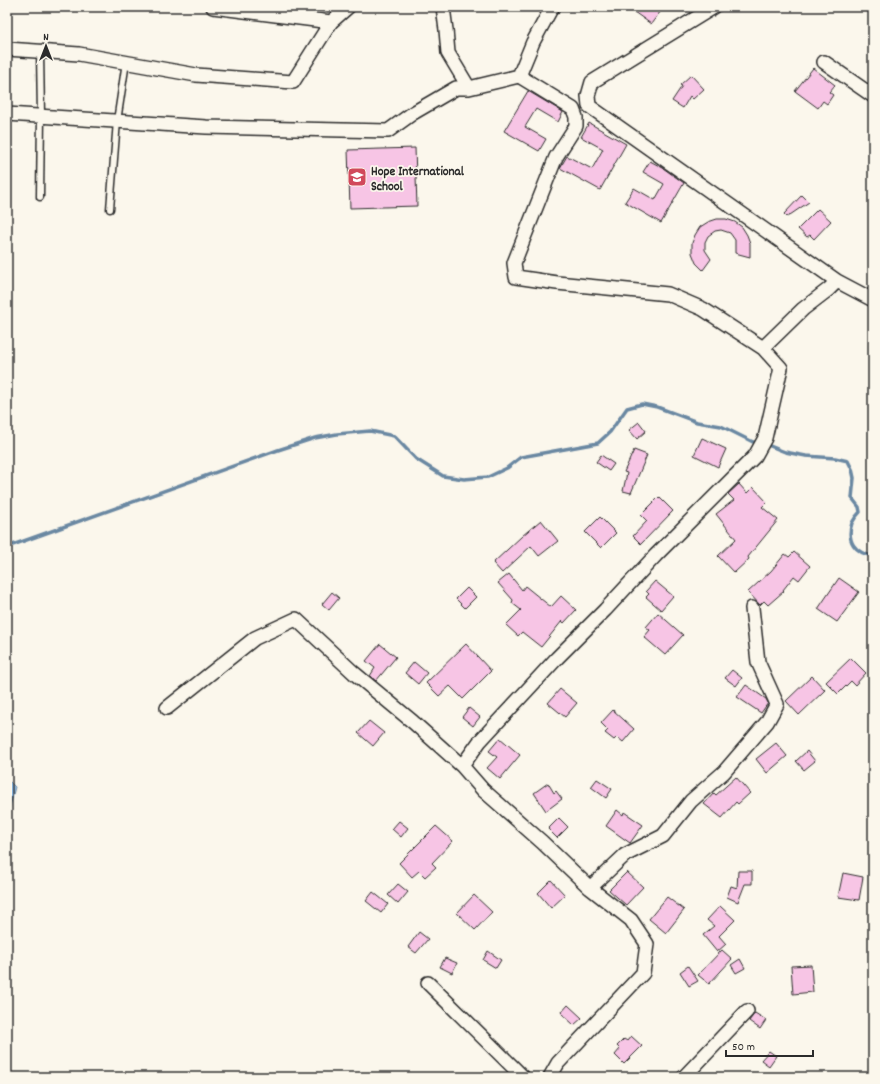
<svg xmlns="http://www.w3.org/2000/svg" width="880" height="1084" viewBox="0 0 880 1084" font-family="Dekko,sans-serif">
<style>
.water{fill:#96c6f2;stroke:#6b88a2}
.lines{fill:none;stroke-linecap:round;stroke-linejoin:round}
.stream{stroke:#6b88a2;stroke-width:3.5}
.building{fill:#f7c5e5;stroke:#2b2b2b}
.service-casing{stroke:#2b2b2b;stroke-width:9}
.minor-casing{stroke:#2b2b2b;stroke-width:16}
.service{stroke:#fbf7ec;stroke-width:6}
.minor{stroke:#fbf7ec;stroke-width:13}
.labels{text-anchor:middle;stroke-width:3.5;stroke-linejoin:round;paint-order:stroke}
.poi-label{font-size:13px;font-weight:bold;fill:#2b2b2b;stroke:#fbf7ec;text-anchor:start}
</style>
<rect width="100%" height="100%" fill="#fbf7ec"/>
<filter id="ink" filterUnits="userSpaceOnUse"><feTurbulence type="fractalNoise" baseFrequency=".025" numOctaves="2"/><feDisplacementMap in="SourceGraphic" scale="8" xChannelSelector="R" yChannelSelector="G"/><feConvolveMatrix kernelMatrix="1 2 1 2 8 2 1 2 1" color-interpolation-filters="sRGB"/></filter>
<g filter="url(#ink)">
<path class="water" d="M 7,779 L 15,787 L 7,818 Z"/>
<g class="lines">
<path class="stream" d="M 765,444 L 785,452 L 806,456 L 835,458 L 848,461 L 852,469 L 854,478 L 852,498 L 859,507 L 860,512 C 857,515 854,519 852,523 C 846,541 855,553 873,556
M 7,547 L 278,450 L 315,438 L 337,434 L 370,431 L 394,436 L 416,459 L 443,476 L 464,479 L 488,477 L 507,468 L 521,457 L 598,443 L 610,432 L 627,408 L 642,404 L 657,407 L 697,422 L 721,426 L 753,442 L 759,443"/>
</g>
<path class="building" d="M 627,7 L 664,7 L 651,24 Z
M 813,68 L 835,85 L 829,92 L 833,95 L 827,104 L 823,101 L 818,108 L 795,91 Z
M 691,75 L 704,89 L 693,99 L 690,96 L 683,108 L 672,101 L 682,86 L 680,85 Z
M 528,91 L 563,112 L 558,122 L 536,109 L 525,127 L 546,139 L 539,151 L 504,131 Z
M 589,123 L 626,144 L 600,190 L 560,168 L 567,156 L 592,169 L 603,149 L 581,137 Z
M 415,148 L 417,206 L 350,208 L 348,150 Z
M 650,161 L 663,168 L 684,183 L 661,223 L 625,202 L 634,188 L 655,200 L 664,184 L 643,172 Z
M 802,195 L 809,202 L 787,217 L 784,214 Z
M 818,209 L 831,221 L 814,239 L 810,235 L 807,237 L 798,229 Z
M 717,219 L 726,219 L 735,222 L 742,227 L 747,235 L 750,243 L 750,257 L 735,253 L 735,240 L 730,233 L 721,230 L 715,231 L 708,236 L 705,242 L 705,250 L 711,259 L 703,270 L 696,263 L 692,253 L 692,243 L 695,235 L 700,227 L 708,222 Z
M 639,422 L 646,431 L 637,439 L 629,430 Z
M 702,438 L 726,449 L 718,467 L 694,455 Z
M 634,450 L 647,455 L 631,493 L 623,491 L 627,473 L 624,472 Z
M 601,455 L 614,464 L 609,471 L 596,462 Z
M 739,484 L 747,493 L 753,487 L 767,502 L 762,507 L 778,520 L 748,557 L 749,559 L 734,573 L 718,556 L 736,539 L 716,514 L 734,500 L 728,494 Z
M 659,497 L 673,511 L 641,544 L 633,536 L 647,521 L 641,515 Z
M 600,517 L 616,533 L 601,548 L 585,532 Z
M 541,520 L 558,541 L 539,556 L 531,546 L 502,573 L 493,563 L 522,536 Z
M 794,552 L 810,566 L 799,580 L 794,576 L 783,590 L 784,591 L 768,605 L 764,601 L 760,605 L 748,592 L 771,571 L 785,554 L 789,557 Z
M 509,574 L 522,590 L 525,586 L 551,607 L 561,596 L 576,610 L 564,623 L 562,621 L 541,647 L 522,632 L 518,636 L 506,625 L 521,610 L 512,603 L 513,600 L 498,583 Z
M 839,578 L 859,592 L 837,622 L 818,609 Z
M 655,581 L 673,596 L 661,610 L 646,597 L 649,594 L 646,591 Z
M 467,588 L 476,597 L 465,608 L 456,599 Z
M 332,592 L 339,598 L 329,610 L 322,604 Z
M 658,613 L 683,635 L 665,655 L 644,637 L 650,630 L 646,627 Z
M 380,644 L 396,657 L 376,681 L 370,676 L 375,668 L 366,661 Z
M 466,644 L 491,671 L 463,699 L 450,686 L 439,696 L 426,683 Z
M 851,658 L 866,673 L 855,685 L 851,681 L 838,694 L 826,682 Z
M 414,662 L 427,673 L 418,684 L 405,673 Z
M 732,670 L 742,678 L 736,686 L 725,678 Z
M 812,676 L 825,690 L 799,715 L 786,701 Z
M 746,685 L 766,699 L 768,703 L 761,713 L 737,697 Z
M 560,689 L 577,703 L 565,717 L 548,703 Z
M 469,708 L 480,717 L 473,726 L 462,717 Z
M 613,710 L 634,729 L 623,742 L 617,737 L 614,740 L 605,733 L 608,730 L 601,723 Z
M 369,721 L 384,733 L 373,746 L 358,733 Z
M 500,738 L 520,755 L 500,779 L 487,768 L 497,757 L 489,751 Z
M 776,743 L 787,756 L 767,773 L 756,759 Z
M 807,751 L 815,761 L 804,770 L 796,761 Z
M 736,777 L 750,793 L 738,804 L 736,802 L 722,818 L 704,804 L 714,793 L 716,795 Z
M 597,779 L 612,789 L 606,798 L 591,787 Z
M 548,783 L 554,793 L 556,791 L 562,799 L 546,811 L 534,793 Z
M 617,810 L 623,815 L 624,812 L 643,825 L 630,843 L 606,826 Z
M 559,818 L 568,827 L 557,838 L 548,829 Z
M 399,821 L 408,828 L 401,837 L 392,829 Z
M 436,826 L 453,841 L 432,863 L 436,867 L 425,877 L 419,871 L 412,877 L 399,863 Z
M 738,871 L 752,871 L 752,884 L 745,884 L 738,902 L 727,897 L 731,886 L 737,888 Z
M 627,872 L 643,887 L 626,905 L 609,890 Z
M 843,873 L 863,877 L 859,900 L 838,897 Z
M 551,880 L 565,895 L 551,908 L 538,893 Z
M 398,884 L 408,892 L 398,904 L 388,895 Z
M 373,892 L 388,904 L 381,913 L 366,901 Z
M 474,895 L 492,912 L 475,930 L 457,913 Z
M 667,897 L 684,910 L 666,933 L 649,919 Z
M 720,906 L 735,920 L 719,936 L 726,944 L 717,952 L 703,935 L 714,926 L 707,920 Z
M 419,932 L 428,939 L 416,953 L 408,947 Z
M 722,950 L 732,959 L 709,984 L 698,975 Z
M 488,951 L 501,960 L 496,968 L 483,960 Z
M 445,958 L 457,963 L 452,973 L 440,967 Z
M 740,959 L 745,968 L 736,973 L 731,965 Z
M 811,965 L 813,992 L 793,994 L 791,966 Z
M 688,966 L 698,981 L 689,986 L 680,972 Z
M 568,1005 L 582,1018 L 574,1025 L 561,1013 Z
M 755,1013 L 766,1020 L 760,1029 L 749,1021 Z
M 631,1036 L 642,1046 L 624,1064 L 615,1055 L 620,1049 L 617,1046 L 624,1039 L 627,1041 Z
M 769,1051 L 776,1056 L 769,1066 L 761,1060 Z"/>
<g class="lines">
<defs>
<path id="service" d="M 40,51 L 41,116 L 40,197
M 110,209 L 117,121 L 126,62"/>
<path id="minor" d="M 213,7 L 331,22
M 443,7 L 446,30 L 448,53 L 469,88
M 714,7 L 592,82 L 588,96 L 589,106 L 837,281
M 7,49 L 79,54 L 196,75 L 293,82 L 331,22 L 348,7
M 824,62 L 873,96
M 519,76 L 533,42 L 551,9 L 553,7
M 7,114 L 206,127 L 388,131 L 413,113 L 456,88 L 469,88 L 519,76 L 573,109 L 576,117 L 576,126 L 556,157 L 514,263 L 516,277 L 557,283 L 668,294 L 703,309 L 763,348
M 167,708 L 255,638 L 296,619 L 354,673 L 413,722 L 462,766 L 483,790 L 542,842 L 590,888 L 631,920 L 647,944 L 643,973 L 558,1063 L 550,1077
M 462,766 L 480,741 L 557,658 L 605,610 L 656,555 L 755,456 L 765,438 L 781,368 L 763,348 L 803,309 L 829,289 L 837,281 L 873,300
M 590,888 L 625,855 L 663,836 L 691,801 L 724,772 L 767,722 L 777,704 L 758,662 L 752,608
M 428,983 L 523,1077
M 684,1077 L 747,1011"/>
</defs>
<use href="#service" class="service-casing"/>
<use href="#minor" class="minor-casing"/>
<use href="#service" class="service"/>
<use href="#minor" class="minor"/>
</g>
</g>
<defs>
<symbol id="school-square" viewBox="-11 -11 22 22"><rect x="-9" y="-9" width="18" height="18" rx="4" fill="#d1495b" stroke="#fbf7ec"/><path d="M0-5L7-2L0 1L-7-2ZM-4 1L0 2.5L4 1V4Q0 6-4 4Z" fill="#fff"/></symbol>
</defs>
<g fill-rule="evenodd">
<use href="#school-square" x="346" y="166" width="22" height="22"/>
</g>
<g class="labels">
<g class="poi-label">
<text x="371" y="175">Hope International<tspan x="371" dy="15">School</tspan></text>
</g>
</g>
<rect width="880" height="1084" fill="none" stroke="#fbf7ec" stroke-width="24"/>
<rect x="12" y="12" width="856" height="1060" fill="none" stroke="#2b2b2b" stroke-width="1.5" filter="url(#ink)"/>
<g transform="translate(46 46)" stroke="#fbf7ec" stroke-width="3" paint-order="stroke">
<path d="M0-3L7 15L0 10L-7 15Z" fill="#2b2b2b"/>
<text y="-6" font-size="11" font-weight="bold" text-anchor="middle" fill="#2b2b2b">N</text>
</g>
<path d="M726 1050v6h87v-6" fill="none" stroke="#2b2b2b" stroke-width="2"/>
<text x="732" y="1050" font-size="12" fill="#2b2b2b" stroke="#fbf7ec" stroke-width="3" paint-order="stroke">50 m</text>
</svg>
